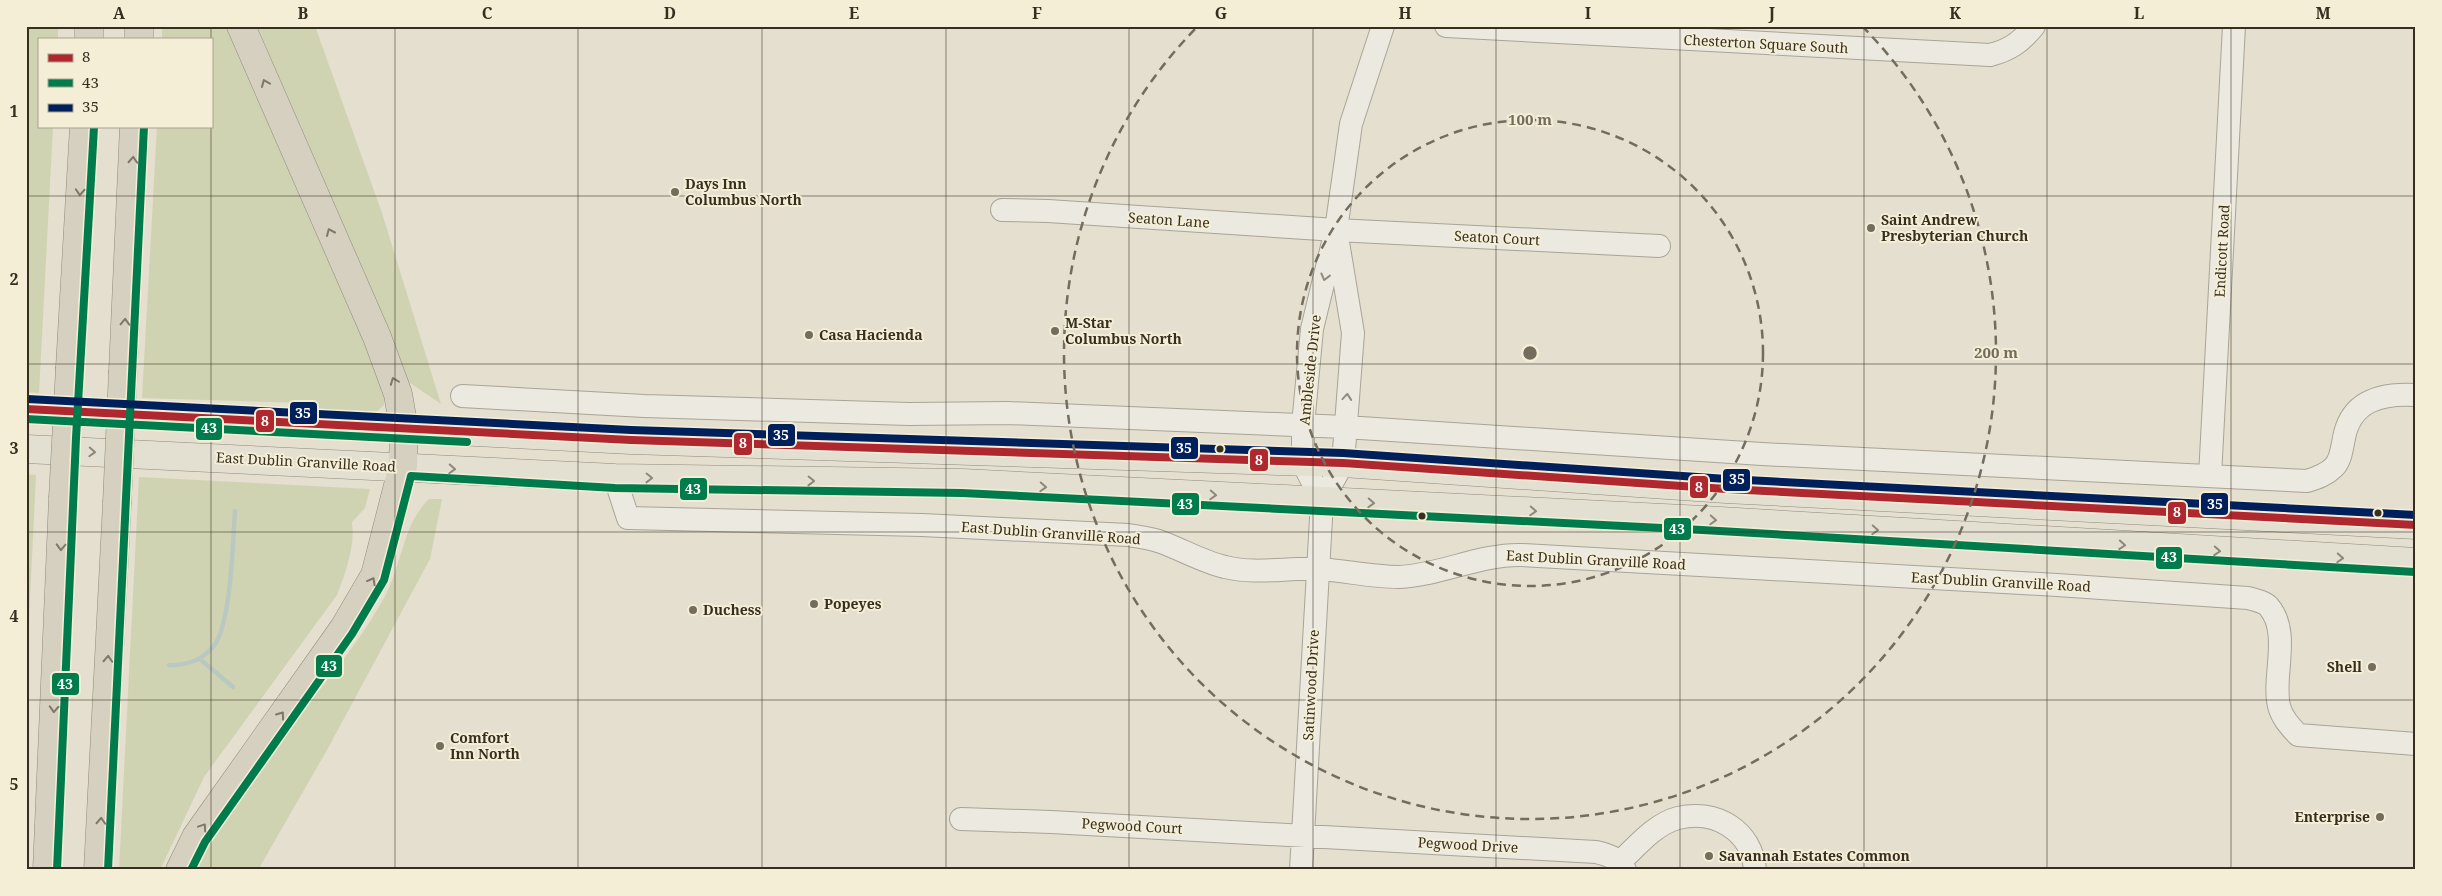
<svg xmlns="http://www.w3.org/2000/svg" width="2442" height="896" viewBox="0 0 2442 896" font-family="'Noto Serif',serif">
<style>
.green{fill:#d0d3b2}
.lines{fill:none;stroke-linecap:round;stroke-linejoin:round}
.stream{stroke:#b9c9c1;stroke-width:4.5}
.minor-casing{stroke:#a9a497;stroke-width:24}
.major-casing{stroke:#8f8a7e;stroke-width:29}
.highway-casing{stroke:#8f8a7e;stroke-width:29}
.minor{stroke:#ece9e0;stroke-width:22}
.major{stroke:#e3e0d2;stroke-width:28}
.highway{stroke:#d6d0c0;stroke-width:28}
.highway-bridge-casing{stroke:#8f8a7e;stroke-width:29;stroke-linecap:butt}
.highway-bridge{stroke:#d6d0c0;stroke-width:28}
.bus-1-casing{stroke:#f4eed6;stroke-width:11}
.bus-2-casing{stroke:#f4eed6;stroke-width:11}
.bus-3-casing{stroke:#f4eed6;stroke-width:11}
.bus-1{stroke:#af272f;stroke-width:8}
.bus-2{stroke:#007b4b;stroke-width:8}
.bus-3{stroke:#00205b;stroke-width:8}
.oneway{stroke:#7f7768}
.oneway2{stroke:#928c80}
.oneway3{stroke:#8d8779}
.grid{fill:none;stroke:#372e20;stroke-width:1;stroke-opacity:0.55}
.ring{fill:none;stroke:#746c5d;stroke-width:2.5;stroke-dasharray:9 6}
.poi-dot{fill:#746c5d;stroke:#f4eed6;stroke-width:2}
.bus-dot{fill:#372e20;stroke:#f4eed6;stroke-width:2}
.labels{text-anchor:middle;stroke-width:4;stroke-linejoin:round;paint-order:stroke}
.street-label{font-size:14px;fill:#372e20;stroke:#f4eed6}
.poi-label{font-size:14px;font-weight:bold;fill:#372e20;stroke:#f4eed6;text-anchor:start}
.centre{fill:#746c5d;stroke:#f4eed6;stroke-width:2.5}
.ring-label{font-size:15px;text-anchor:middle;font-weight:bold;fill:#746c5d;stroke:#f4eed6;stroke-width:4;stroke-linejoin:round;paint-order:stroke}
.line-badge{stroke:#f4eed6;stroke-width:2}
.badge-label{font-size:14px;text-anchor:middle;font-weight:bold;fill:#fff}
.neatline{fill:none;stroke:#372e20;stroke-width:2}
.grid-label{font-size:16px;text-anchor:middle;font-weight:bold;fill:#372e20}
</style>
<rect width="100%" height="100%" fill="#e4dfce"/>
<path class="green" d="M 26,26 L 58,26 L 58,39 L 39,39 L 39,126 L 53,126 L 39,393 L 26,392 Z
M 162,26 L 234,26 L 385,387 L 384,405 L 377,411 L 320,410 L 304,403 L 142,398 L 157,126 L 211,126 L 211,39 L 162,39 Z
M 257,26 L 315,26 L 382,213 L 441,404 L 407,381 Z
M 26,474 L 36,475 L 26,682 Z
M 139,477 L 370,489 L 365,508 L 352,522 C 355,548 346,571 337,595 L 204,777 L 160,870 L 119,870 Z
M 429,499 L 442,499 L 430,559 L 327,750 L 258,870 L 195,870 C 208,844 223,818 239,794 C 284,726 344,670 384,598 C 402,567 402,525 429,499 Z"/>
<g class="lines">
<path class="stream" d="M 200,659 L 233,687
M 169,665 C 187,665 201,661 213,647 C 231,627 233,540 235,511"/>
<defs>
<path id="minor" d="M 1446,26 L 1990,55 C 2010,50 2021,42 2034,26
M 1002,210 L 1048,211 L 1336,230 L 1659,246
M 462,396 L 644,406 L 909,414 L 1008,413 L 1345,427 L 1762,454 L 2307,481 C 2317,478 2326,475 2334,467 C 2341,460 2342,447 2344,438 C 2351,400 2382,393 2416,395
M 2210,476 L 2234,26
M 615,478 L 628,518 L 922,525 L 1128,535 C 1139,537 1151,538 1161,542 C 1183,550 1203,562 1225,567 C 1256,575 1289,567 1320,569 C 1347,571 1372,577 1399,577 C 1442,575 1479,554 1522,555 L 2057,585 L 2248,598 C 2255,600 2265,602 2269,607 C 2291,633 2272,677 2279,706 C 2282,718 2290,726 2298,735 L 2416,744
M 1322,501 L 1303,463 L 1303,425 L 1312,329 L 1336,230 L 1351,124 L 1383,26
M 961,819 L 1051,822 L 1596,852 C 1609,855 1618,858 1625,870
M 1620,862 C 1637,846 1655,824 1678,818 C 1715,809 1752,830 1755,870
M 1301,870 L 1322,501 L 1343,463 L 1353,333 L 1336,230"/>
<path id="major" d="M 26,409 L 631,440 L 1343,463 L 1726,489 L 2416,525
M 26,449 L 615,478 L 962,483 L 1703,520 L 2416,562"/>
<path id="highway" d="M 89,39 L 89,26
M 139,39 L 139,26
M 70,367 L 84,126
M 123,371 L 134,126
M 47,870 L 63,498
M 98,870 L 117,503
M 180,870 L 196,837 L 344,628 L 375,575 L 403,466 L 404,429 L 398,394 L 377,337 L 241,26"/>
</defs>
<use href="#minor" class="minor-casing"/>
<use href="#major" class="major-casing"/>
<use href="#highway" class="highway-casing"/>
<use href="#minor" class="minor"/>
<use href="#major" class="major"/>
<use href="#highway" class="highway"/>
<defs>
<path id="highway-bridge" d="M 63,498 L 70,367
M 117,503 L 123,371"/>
</defs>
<use href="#highway-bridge" class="highway-bridge-casing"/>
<use href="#highway-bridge" class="highway-bridge"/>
<defs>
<path id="bus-1" d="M 26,409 L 631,440 L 1343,463 L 1726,489 L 2416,525"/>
<path id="bus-2" d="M 26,419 L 467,442
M 57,870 L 76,438 L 94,127
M 108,870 L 144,126
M 191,870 L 205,842 L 352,634 L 384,580 L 411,476 L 615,488 L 962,493 L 1702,530 L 2415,572"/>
<path id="bus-3" d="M 27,399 L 631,430 L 1343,453 L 1727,479 L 2416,515"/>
</defs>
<use href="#bus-1" class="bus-1-casing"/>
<use href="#bus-2" class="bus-2-casing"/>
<use href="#bus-3" class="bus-3-casing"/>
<use href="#bus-1" class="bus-1"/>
<use href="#bus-2" class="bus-2"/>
<use href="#bus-3" class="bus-3"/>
</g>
<defs><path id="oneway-chevron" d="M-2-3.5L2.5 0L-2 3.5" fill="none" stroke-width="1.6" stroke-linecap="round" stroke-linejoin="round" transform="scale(1.25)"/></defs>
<g class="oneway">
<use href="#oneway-chevron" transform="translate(265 83) rotate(-113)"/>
<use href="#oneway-chevron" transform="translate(133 160) rotate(-87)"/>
<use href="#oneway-chevron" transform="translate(80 192) rotate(93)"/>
<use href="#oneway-chevron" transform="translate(330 232) rotate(-114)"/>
<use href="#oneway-chevron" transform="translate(125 322) rotate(-88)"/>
<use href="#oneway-chevron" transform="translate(394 381) rotate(-111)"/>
<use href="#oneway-chevron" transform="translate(61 547) rotate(92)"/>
<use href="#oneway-chevron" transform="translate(372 581) rotate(-61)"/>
<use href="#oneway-chevron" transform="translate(108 659) rotate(-87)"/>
<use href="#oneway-chevron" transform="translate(54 709) rotate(93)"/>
<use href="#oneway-chevron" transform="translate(281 715) rotate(-54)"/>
<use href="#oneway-chevron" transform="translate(101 821) rotate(-87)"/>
<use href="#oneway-chevron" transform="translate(203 827) rotate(-56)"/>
</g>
<g class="oneway2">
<use href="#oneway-chevron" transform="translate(1325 277) rotate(104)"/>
<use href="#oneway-chevron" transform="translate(1347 397) rotate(-85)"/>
</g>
<g class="oneway3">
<use href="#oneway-chevron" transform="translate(92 452) rotate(3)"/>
<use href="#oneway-chevron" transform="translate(452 469) rotate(3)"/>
<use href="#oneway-chevron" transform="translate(649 478) rotate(1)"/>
<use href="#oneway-chevron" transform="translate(811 481) rotate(1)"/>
<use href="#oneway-chevron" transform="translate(1043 487) rotate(3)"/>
<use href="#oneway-chevron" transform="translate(1213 495) rotate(3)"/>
<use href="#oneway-chevron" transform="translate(1371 503) rotate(3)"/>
<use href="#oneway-chevron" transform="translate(1533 511) rotate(3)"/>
<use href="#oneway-chevron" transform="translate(1713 520) rotate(3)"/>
<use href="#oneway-chevron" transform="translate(1875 530) rotate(3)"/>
<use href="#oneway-chevron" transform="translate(2122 545) rotate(4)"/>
<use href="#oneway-chevron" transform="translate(2217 551) rotate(4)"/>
<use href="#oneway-chevron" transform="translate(2340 558) rotate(3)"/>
</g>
<path class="grid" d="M 211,26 L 211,39M 395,26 L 395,870M 578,26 L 578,870M 762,26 L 762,870M 946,26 L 946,870M 1129,26 L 1129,870M 1313,26 L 1313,870M 1496,26 L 1496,870M 1680,26 L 1680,870M 1864,26 L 1864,870M 2047,26 L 2047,870M 2231,26 L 2231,870M 211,126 L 211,870M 26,196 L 2416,196M 26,364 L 2416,364M 26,532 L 2416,532M 26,700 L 2416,700"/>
<g class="ring">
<circle cx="1530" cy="353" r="233"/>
<path d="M1862 26A466 466 0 1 1 1198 26"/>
</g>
<g class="poi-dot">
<circle cx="675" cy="192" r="5"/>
<circle cx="1871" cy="228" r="5"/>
<circle cx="1055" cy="331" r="5"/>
<circle cx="809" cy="335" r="5"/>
<circle cx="814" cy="604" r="5"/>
<circle cx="693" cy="610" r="5"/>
<circle cx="2372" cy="667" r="5"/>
<circle cx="440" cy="746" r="5"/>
<circle cx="2380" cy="817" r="5"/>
<circle cx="1709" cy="856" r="5"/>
</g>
<g class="bus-dot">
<circle cx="1220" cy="449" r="4.5"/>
<circle cx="2378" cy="513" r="4.5"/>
<circle cx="1422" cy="516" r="4.5"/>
</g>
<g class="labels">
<g class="street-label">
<text transform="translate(1766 44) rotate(3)" y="5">Chesterton Square South</text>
<text transform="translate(1169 220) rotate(4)" y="5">Seaton Lane</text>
<text transform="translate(1497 238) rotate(3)" y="5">Seaton Court</text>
<text transform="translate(2222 251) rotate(-87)" y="5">Endicott Road</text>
<text transform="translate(1310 370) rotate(-84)" y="5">Ambleside Drive</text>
<text transform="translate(306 462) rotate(3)" y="5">East Dublin Granville Road</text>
<text transform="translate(1051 533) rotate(4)" y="5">East Dublin Granville Road</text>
<text transform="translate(1596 560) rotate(3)" y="5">East Dublin Granville Road</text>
<text transform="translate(2001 582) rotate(3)" y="5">East Dublin Granville Road</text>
<text transform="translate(1311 685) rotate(-87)" y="5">Satinwood Drive</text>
<text transform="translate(1132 826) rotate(3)" y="5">Pegwood Court</text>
<text transform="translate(1468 845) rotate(3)" y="5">Pegwood Drive</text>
</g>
<g class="poi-label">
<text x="685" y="189">Days Inn<tspan x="685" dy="16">Columbus North</tspan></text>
<text x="1881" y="225">Saint Andrew<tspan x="1881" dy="16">Presbyterian Church</tspan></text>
<text x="1065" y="328">M-Star<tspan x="1065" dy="16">Columbus North</tspan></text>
<text x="819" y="340">Casa Hacienda</text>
<text x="824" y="609">Popeyes</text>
<text x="703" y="615">Duchess</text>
<text x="2362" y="672" text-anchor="end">Shell</text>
<text x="450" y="743">Comfort<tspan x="450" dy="16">Inn North</tspan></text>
<text x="2370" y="822" text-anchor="end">Enterprise</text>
<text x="1719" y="861">Savannah Estates Common</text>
</g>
</g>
<circle cx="1530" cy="353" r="8" class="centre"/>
<g class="ring-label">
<text x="1530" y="125">100 m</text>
<text x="1996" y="358">200 m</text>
</g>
<g class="line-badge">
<rect x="289" y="401" width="29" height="24" rx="5" fill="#00205b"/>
<rect x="255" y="409" width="20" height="24" rx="5" fill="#af272f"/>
<rect x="195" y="417" width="28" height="24" rx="5" fill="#007b4b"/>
<rect x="767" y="423" width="29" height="24" rx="5" fill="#00205b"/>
<rect x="733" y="432" width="20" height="24" rx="5" fill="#af272f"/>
<rect x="1170" y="436" width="29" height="24" rx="5" fill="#00205b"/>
<rect x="1249" y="448" width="20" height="24" rx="5" fill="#af272f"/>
<rect x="1722" y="468" width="29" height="24" rx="5" fill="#00205b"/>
<rect x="1689" y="475" width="20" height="24" rx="5" fill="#af272f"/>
<rect x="679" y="477" width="29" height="24" rx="5" fill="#007b4b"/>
<rect x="1171" y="492" width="29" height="24" rx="5" fill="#007b4b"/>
<rect x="2200" y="492" width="29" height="24" rx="5" fill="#00205b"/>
<rect x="2167" y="501" width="20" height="24" rx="5" fill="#af272f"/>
<rect x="1663" y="517" width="29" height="24" rx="5" fill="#007b4b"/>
<rect x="2155" y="546" width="28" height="24" rx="5" fill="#007b4b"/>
<rect x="315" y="654" width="28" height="24" rx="5" fill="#007b4b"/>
<rect x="51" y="672" width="29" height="24" rx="5" fill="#007b4b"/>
</g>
<g class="badge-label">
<text x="303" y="418">35</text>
<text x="265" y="426">8</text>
<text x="209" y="433">43</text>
<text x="781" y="440">35</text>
<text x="743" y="448">8</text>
<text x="1184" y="453">35</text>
<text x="1259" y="465">8</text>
<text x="1737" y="484">35</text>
<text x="1699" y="492">8</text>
<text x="693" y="494">43</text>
<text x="1185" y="509">43</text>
<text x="2215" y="509">35</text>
<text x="2177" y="517">8</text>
<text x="1677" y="534">43</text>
<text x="2169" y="562">43</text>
<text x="329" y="671">43</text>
<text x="65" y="689">43</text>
</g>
<rect width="2442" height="896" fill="none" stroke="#f4eed6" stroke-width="55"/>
<rect x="38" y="38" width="175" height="90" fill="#f4eed6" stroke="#a8a18d"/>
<rect x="48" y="54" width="25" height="8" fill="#af272f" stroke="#a8a18d"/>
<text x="82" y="62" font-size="15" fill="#372e20">8</text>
<rect x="48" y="79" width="25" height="8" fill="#007b4b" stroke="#a8a18d"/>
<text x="82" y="88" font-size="15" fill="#372e20">43</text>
<rect x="48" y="104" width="25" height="8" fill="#00205b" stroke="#a8a18d"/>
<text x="82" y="112" font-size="15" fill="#372e20">35</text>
<rect x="28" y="28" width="2386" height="840" class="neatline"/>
<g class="grid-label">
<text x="119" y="19">A</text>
<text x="303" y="19">B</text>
<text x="487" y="19">C</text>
<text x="670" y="19">D</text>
<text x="854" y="19">E</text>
<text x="1037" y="19">F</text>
<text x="1221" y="19">G</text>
<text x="1405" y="19">H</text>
<text x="1588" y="19">I</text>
<text x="1772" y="19">J</text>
<text x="1955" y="19">K</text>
<text x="2139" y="19">L</text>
<text x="2323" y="19">M</text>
<text x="14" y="117">1</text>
<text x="14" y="285">2</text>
<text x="14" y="454">3</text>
<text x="14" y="622">4</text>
<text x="14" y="790">5</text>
</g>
</svg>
